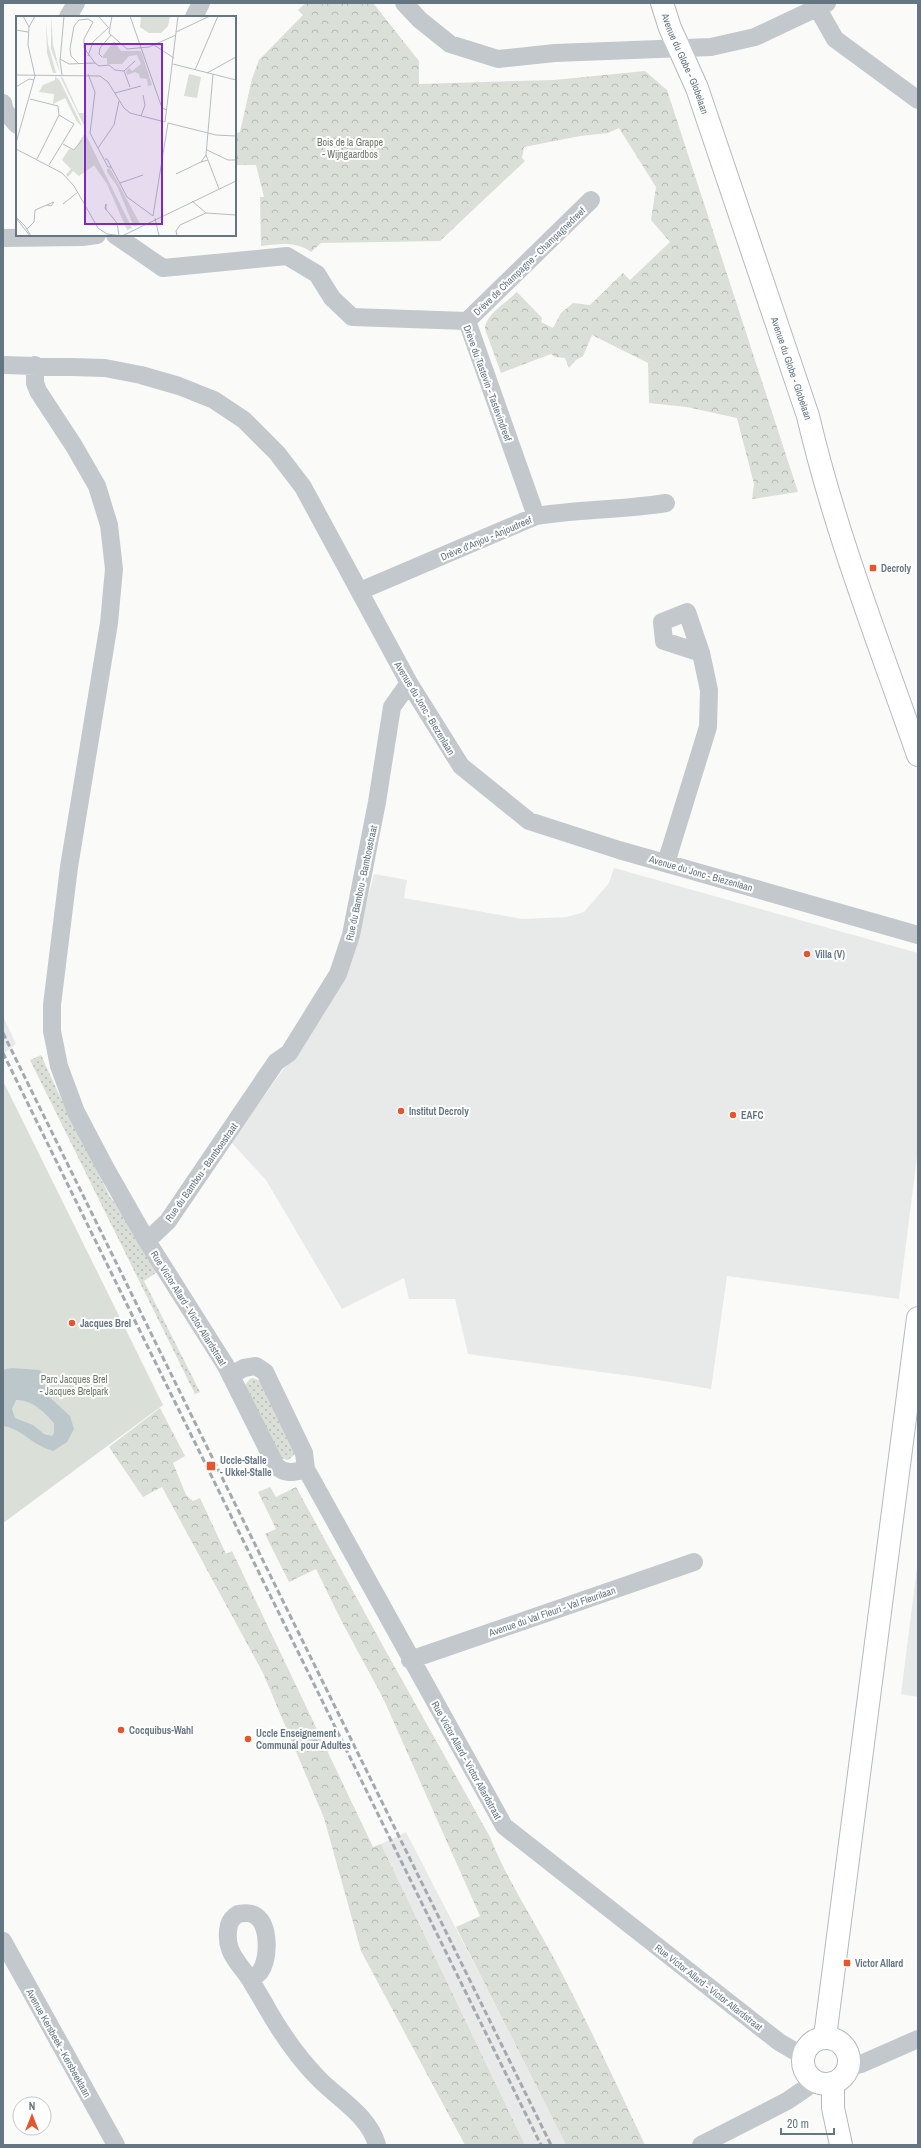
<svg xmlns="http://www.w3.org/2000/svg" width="921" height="2148" viewBox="0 0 921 2148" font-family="'Archivo Narrow',sans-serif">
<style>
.built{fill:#e8e9e9}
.grass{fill:url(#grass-dots)}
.forest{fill:url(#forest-crowns)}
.park{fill:#dadfd7}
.water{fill:#bbc7cb;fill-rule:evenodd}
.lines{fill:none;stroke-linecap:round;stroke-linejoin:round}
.secondary-casing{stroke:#b3babf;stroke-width:24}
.street{stroke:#c3c8cc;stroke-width:18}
.secondary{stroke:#fff;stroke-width:22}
.rail{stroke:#a2aab0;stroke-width:3;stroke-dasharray:6 3;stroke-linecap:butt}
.poi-dot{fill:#e4572e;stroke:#fff;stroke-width:1.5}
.labels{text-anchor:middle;stroke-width:4;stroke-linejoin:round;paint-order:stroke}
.street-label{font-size:10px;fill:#657683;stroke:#fff}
.park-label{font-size:10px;fill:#687a64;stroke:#fff}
.poi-label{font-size:10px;font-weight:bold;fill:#657683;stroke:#fff;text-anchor:start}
.inset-road{fill:none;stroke:#b5bdc2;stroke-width:1}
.view{fill:#7b2cbf;fill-opacity:0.15;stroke:#7b2cbf;stroke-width:2}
.inset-edge{fill:none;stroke:#657683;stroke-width:2}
</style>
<defs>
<pattern id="grass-dots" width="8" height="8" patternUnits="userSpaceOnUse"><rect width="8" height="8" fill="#dadfd7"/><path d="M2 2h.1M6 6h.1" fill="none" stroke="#b4b9b4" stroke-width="1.8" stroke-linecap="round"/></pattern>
<pattern id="forest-crowns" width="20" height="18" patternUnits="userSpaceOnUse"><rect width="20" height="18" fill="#dadfd7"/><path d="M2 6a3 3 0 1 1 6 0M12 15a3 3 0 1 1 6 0" fill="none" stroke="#b4b9b4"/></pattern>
</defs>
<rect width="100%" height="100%" fill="#fafaf8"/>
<path class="built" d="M 614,868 L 918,953 L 918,1149 L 899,1299 L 727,1276 L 711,1389 L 646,1378 L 468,1354 L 455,1299 L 409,1299 L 404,1278 L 342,1309 L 266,1180 L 231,1142 L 326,1010 L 357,940 L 374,874 L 407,880 L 404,898 L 522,919 L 567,917 L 584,912 L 609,883 Z
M 3,1016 L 16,1044 L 3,1054 Z
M 918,1560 L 918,1697 L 901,1694 Z
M 406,1832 L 484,1983 L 566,2145 L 525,2145 L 381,1844 Z"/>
<path class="grass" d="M 41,1055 L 57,1090 L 110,1197 L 130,1221 L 157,1272 L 144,1281 L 200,1392 L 195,1394 L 30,1060 Z
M 253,1378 L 261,1381 L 294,1450 L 294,1455 L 288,1460 L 280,1458 L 245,1385 L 250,1379 Z"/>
<path class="forest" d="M 306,3 L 373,3 L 419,61 L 419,84 L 554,80 L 645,71 L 667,90 L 798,492 L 752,499 L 754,484 L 737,418 L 687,407 L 649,403 L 648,363 L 592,335 L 583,356 L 576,360 L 569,368 L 565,358 L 555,357 L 551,354 L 501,373 L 485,329 C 485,315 507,302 517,292 L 542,318 L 541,322 L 553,328 L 561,313 L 573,303 L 590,305 L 623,273 L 630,280 L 670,242 L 651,220 L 656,187 L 619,128 L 608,133 L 580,136 L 524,147 L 522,158 L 525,161 L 440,241 L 321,243 L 311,252 C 296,241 279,244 261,246 L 260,197 L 264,197 L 256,165 L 235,165 L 235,133 L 240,132 L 252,79 L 259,60 L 303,15 L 298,10 Z
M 160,1408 L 185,1456 L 173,1463 L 186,1495 L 193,1501 L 200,1498 L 226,1554 L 232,1551 L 373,1847 L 381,1844 L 525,2145 L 465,2145 L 361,1951 L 324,1818 L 263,1673 L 162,1487 L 143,1497 L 109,1447 Z
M 270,1487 L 276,1497 L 296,1487 L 383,1646 L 490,1837 C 507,1880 533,1919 555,1960 C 587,2021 616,2083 645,2145 L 566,2145 L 456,1927 L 480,1916 L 383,1698 L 342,1622 L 316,1569 L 289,1582 L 265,1534 L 276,1529 L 258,1492 Z"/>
<path class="park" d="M 3,1081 L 163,1405 L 3,1523 Z"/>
<path class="water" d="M 11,1368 L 40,1370 L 43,1375 L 46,1394 L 70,1416 L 74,1429 L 67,1442 L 53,1451 C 48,1449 42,1447 37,1444 C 25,1437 18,1428 3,1426 L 3,1370 ZM 16,1400 C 33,1400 43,1411 54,1423 L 54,1433 L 52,1436 L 44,1434 L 33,1425 L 15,1418 L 12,1409 Z"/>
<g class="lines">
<defs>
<g id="secondary">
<path id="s1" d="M 662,3 L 670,28 L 697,88 L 808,416 C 835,532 879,643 918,755"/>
<path d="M 825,2037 L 918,1318"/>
<circle cx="826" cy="2061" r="23"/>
<path d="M 833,2083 L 833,2108 L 841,2145"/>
</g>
</defs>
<use href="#secondary" class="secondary-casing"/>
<path class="street" d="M 404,3 L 420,20 L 450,44 L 498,59 L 555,53 L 711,47 L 755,37 L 827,3
M 818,9 L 835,39 L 918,100
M 68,17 L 76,3
M 194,17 L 201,3
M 3,103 L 5,111 L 17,125
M 115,235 L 163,268 L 287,256 L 317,274 L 332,298 L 352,317 L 467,321 L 536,516
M 3,238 L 82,237 L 97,235
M 467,321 L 591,200
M 3,365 L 105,368 L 141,375 L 179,386 L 214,400 L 244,420 L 277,453 L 303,487 L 409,683 L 461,766 L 529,821 L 619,850 L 918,935
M 35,365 L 35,383 L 38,391 L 74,446 L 97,486 L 109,525 L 114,569 L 109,623 L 69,867 L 52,1005 L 52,1031 L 59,1066 L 76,1112 L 106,1169 L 147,1241 L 226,1366 L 276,1466 C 286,1475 294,1472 306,1469
M 360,591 L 536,516 C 580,509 623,510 666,503
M 666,863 L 708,727 L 709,690 L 701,653 L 687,612 L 662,622 L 664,641 L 701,653
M 147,1241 L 168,1221 L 276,1062 L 289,1053 L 338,974 L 351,935 L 377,802 L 392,707 L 409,683
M 231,1375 L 244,1368 L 256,1366 L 265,1372 L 304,1453 L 306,1469 L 504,1826 L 779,2042 L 803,2056
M 410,1660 L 694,1562
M 3,1941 L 116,2145
M 251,1980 C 253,1978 257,1975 260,1972 C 269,1959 270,1926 256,1916 C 251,1912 243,1913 238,1914 C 234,1916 230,1921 229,1925 C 223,1952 239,1962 251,1981 C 257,1991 263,2001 268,2010 C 283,2036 299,2059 320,2080 C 340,2100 369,2116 377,2145
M 849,2067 L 861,2064 L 918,2039
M 701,2145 L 787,2101 L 815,2082"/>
<use href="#secondary" class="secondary"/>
<path class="rail" d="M 3,1033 L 551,2145
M 3,1053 L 541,2145"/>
</g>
<g class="poi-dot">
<rect x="869" y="564" width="8" height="8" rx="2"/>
<circle cx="807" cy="954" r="4"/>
<circle cx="401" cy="1111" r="4"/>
<circle cx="733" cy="1115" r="4"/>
<circle cx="72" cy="1323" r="4"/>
<rect x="206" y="1461" width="10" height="10" rx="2"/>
<circle cx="121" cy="1730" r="4"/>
<circle cx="248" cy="1739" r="4"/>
<rect x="843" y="1959" width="8" height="8" rx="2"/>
</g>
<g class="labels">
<g class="street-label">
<text dy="4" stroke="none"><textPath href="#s1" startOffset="65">Avenue du Globe - Globelaan</textPath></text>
<text transform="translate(529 261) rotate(-44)" y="4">Drève de Champagne - Champagnedreef</text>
<text dy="4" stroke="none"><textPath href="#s1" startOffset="388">Avenue du Globe - Globelaan</textPath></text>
<text transform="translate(488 383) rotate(70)" y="4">Drève du Tastevin - Tastevindreef</text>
<text transform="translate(486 538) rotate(-23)" y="4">Drève d'Anjou - Anjoudreef</text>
<text transform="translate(425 708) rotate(59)" y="4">Avenue du Jonc - Biezenlaan</text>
<text transform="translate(701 873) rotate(16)" y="4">Avenue du Jonc - Biezenlaan</text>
<text transform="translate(361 883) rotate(-78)" y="4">Rue du Bambou - Bamboestraat</text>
<text transform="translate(201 1172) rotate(-55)" y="4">Rue du Bambou - Bamboestraat</text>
<text transform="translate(189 1308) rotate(58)" y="4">Rue Victor Allard - Victor Allardstraat</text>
<text transform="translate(552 1611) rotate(-19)" y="4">Avenue du Val Fleuri - Val Fleurilaan</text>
<text transform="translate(467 1760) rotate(61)" y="4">Rue Victor Allard - Victor Allardstraat</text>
<text transform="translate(709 1987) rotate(38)" y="4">Rue Victor Allard - Victor Allardstraat</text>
<text transform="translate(59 2043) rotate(61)" y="4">Avenue Kersbeek - Kersbeeklaan</text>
</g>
<g class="park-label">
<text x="350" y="146">Bois de la Grappe<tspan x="350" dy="12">- Wijngaardbos</tspan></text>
<text x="74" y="1383">Parc Jacques Brel<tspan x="74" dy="12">- Jacques Brelpark</tspan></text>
</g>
<g class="poi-label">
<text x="881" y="572">Decroly</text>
<text x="815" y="958">Villa (V)</text>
<text x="409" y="1115">Institut Decroly</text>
<text x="741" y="1119">EAFC</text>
<text x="80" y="1327">Jacques Brel</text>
<text x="220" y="1464">Uccle-Stalle<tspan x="220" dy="12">- Ukkel-Stalle</tspan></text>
<text x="129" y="1734">Cocquibus-Wahl</text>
<text x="256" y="1737">Uccle Enseignement<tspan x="256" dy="12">Communal pour Adultes</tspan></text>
<text x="855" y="1967">Victor Allard</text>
</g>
</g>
<g transform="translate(16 16)">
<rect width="220" height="220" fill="#fafaf8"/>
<path d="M 35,0 L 37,28 L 44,57 L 35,33 ZM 30,6 L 32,28 L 40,57 L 37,57 L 31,37 ZM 98,25 L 105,35 L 125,35 L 136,69 L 132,70 L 131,63 L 124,62 L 123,58 L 119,56 L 111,59 L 110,55 L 113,52 L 116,55 L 125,48 L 121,39 L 113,40 L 106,48 L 91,48 L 91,42 L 86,42 L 87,40 ZM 39,60 L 44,65 L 66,110 L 61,106 L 49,82 L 37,88 L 38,78 L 23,76 L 27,69 L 39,64 ZM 44,60 L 47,62 L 63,97 L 68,97 L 69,112 ZM 83,146 L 116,212 L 111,214 L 91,168 L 78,149 ZM 94,152 L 124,208 L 118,211 L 101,170 L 91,156 L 91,153 Z" fill="#dadfd7"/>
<path d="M 125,0 L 154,0 L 152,10 L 145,17 L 133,17 L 124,11 ZM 173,58 L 185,61 L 181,82 L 168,80 ZM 69,117 L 83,146 L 63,160 L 57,155 L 52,161 L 50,159 L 55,153 L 46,144 L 53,133 L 58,134 Z" fill="#dadfd7"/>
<path class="inset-road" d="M 7,0 L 13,11M 82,0 L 93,12M 96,0 L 93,17 L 111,33 L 133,31 L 160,19M 114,0 L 146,92 L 151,94M 63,4 L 72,3 L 77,6 L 68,23 L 68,32 L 79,47M 0,14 L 12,16M 160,16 L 194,0M 138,29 L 158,42M 72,40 L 77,26 L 92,12M 86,41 L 83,38 L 84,32 L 95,19M 44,43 L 53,48 L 79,47 L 83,50 L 93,49 L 99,54 L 108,55 L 114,71M 63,48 L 55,40 L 54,33 L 58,10 L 63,4M 157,48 L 220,64M 179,54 L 202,0M 108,55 L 119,45M 191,57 L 220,41M 72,58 L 79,76 L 74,117 L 92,151 L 95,151M 197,58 L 190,139 L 203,173M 0,59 L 84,60 L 92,66 L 108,92 L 114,97 L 149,106M 46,59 L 44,45 L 48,0M 0,71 L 13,63 L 18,64M 99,77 L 125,70M 14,83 L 42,90 L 43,99M 125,100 L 129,89 L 127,79M 149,106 L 162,0M 152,107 L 200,119 L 220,120M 0,127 L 19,60 L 12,29 L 13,11 L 19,0M 47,128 L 58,134 L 66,124M 82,132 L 98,109 L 103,85M 0,133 L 46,157 L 58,170 L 82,212 L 91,218 L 106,220M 191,134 L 212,144 L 220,144M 190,139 L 185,146 L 192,144M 21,143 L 43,99M 89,143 L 91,143 L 111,181 L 137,200M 33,149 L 58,108 L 43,99M 160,158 L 185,146M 104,167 L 127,159M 176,185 L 190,197M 47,188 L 62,176M 90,194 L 90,188 L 89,192 L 101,207 L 103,219M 137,200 L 152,107M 0,201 L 9,210 L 15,220M 0,202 L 14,220M 139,202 L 143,220M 11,213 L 18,206 L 19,194 L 38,186 L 35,190 L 31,189M 106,220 L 220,165M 161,220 L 160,215 L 164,209 L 190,197 L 220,199"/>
<path class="view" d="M 69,28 L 146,28 L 146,208 L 69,208 Z"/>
<rect width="220" height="220" class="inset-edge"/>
</g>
<rect width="921" height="2148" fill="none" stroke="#657683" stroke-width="8"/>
<g transform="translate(32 2116)"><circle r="19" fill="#ffffff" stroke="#c1c8cd"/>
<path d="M0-3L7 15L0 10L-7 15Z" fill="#e4572e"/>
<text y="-6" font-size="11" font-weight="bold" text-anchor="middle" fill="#657683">N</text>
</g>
<path d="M781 2128v6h53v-6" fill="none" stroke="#657683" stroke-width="2"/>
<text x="787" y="2128" font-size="12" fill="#657683" stroke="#ffffff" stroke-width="3" paint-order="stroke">20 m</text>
</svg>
